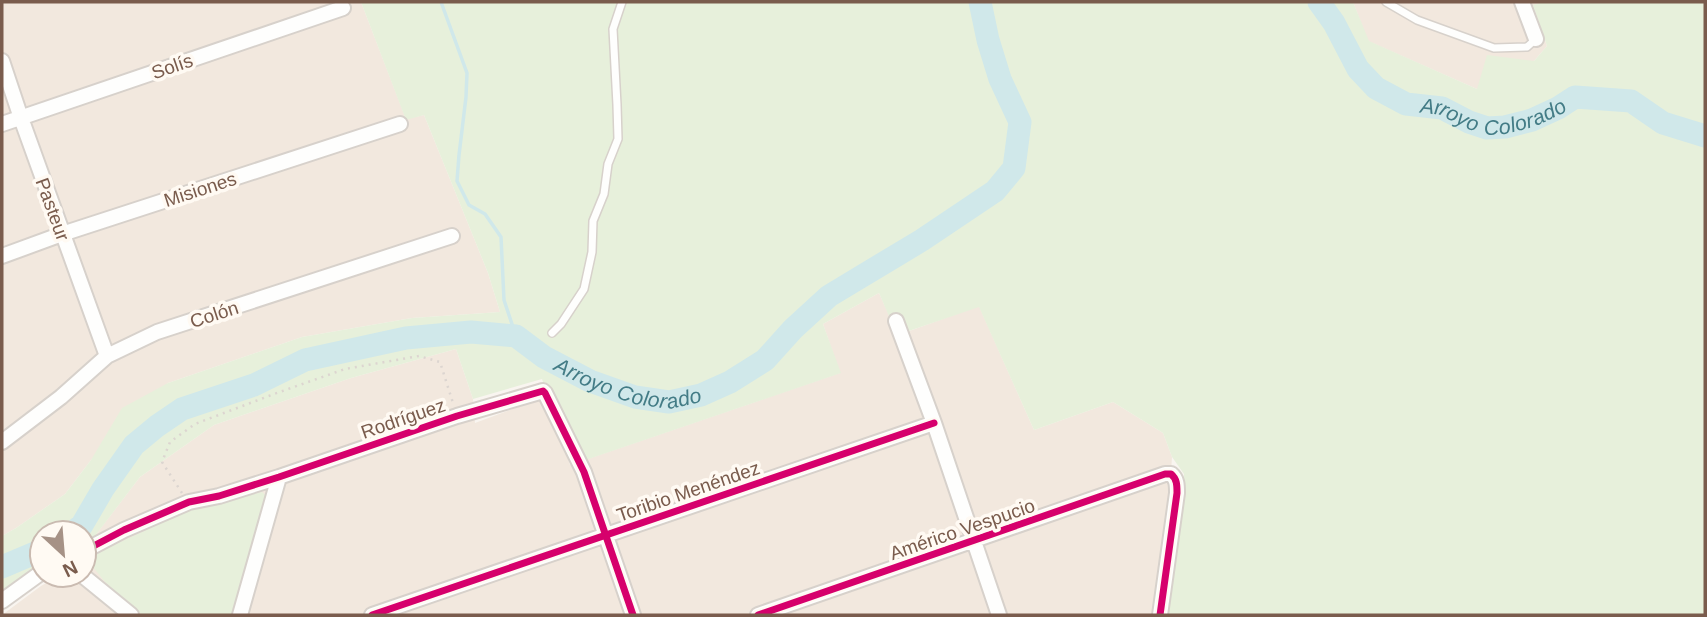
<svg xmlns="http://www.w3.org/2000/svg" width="1707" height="617" viewBox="0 0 1707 617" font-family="Arial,sans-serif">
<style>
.residential{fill:#f2e8de}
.green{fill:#e7f0db}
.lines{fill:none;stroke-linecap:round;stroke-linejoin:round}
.stream{stroke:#d0e8ea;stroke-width:3.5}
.river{stroke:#d0e8ea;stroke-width:23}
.service-casing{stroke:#d7d1cb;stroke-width:10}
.minor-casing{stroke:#d7d1cb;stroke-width:18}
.path{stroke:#dcd5d0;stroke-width:2.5;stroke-dasharray:2 5;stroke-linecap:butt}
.service{stroke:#fefefd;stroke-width:7}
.minor{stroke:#fefefd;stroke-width:14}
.cycleway-casing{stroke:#fffaf3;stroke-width:11}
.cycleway{stroke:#d6006c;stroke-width:7}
.labels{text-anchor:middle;stroke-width:7;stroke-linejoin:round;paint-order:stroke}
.street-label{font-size:19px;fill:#7a5c4d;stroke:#fffaf3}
.water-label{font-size:21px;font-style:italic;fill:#437c86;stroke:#fffaf3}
</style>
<rect width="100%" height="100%" fill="#f9f5f0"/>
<path class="residential" d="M 2,2 L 361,2 L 406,119 L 424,115 L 488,273 L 500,312 L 412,318 L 302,337 L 168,383 L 91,460 L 65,494 L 16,528 L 2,536 Z
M 1353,2 L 1544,2 L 1533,6 L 1547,46 L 1534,61 L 1477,89 L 1368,41 Z
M 879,293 L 898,335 L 979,306 L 1034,430 L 1113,402 L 1163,433 L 1172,457 L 1170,487 L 1152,615 L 2,615 L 41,586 L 60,575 L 84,575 L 84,550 L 140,477 L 214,425 L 351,378 L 456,349 L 473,399 L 475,423 L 548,396 L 570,465 L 840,373 L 823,324 Z"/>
<path class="green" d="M 361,2 L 1353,2 L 1369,41 L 1477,89 L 1487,55 L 1534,61 L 1547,46 L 1533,5 L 1544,2 L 1705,2 L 1705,615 L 1168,615 L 1184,474 L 1172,457 L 1163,433 L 1113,402 L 1034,430 L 979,307 L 897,335 L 879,293 L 823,324 L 841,373 L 571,465 L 542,379 L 473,399 L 456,349 L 351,378 L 214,425 L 140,477 L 92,540 L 84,544 L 84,533 L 42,533 L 42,564 L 23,575 L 2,591 L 2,536 L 16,528 L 65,494 L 91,460 L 122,408 L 168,383 L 302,337 L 412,318 L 500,312 L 488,273 L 424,115 L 406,120 Z
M 262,492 L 269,498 L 233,615 L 142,615 L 105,582 L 89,562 L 92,555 L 192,509 Z"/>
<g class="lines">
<path class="stream" d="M 441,2 L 467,73 L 466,97 L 459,155 L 457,181 L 469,205 L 485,214 L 501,237 L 504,300 L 516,336"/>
<g class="river">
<path id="s1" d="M 1319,2 L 1334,23 L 1358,69 L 1376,88 L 1406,104 L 1442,108 L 1469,122 L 1487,128 L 1505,127 L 1532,120 L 1558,108 L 1575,97 L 1631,101 L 1663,123 L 1705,136"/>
<path id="s2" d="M 72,533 L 82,525 L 103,489 L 134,445 L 157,426 L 182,409 L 254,385 L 305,360 L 406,338 L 471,332 L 516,336 L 544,357 L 590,381 L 635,397 L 669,402 L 701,395 L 730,382 L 765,360 L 793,329 L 829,296 L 922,240 L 995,191 L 1014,168 L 1020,122 L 1000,79 L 988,40 L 980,2"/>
<path d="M 2,567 L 42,550"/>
</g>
<defs>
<path id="service" d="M 1386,2 L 1417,20 L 1494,48 L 1527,47 L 1536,39
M 552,333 L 561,324 L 584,289 L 592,252 L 593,221 L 604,194 L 608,164 L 618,139 L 617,105 L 613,29 L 622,2"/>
<path id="minor" d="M 1522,2 L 1536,39
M 2,61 L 21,118 L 107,356
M 2,124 L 343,8
M 2,256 L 62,234 L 400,124
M 896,321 L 934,423 L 999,615
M 2,442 L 61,397 L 107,356 L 157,332 L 452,236
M 84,551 L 124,530 L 189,502 L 219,496 L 279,477 L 457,416 L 543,391 L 545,393 L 584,472 L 633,615
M 82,575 L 131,615
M 2,601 L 42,572
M 240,615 L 279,477
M 372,615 L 934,423
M 758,615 L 1165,474 L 1171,474 C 1177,479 1177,485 1177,493 L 1160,615"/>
</defs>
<use href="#service" class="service-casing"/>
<use href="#minor" class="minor-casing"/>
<path class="path" d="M 182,493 L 162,462 L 170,442 L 195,424 L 274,394 L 345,369 L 419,356 L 440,362 L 453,403"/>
<use href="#service" class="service"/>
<use href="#minor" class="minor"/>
<defs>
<path id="cycleway" d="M 84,551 L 124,530 L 189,502 L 219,496 L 279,477 L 457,416 L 543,391 L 545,393 L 584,472 L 633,615
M 372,615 L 934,423
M 758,615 L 1165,474 L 1171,474 C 1177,479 1177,485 1177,493 L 1160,615"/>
</defs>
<use href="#cycleway" class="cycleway-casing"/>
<use href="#cycleway" class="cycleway"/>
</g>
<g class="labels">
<g class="street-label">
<text transform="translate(172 66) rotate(-19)" y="7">Solís</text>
<text transform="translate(200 189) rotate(-18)" y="7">Misiones</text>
<text transform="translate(53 209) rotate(70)" y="7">Pasteur</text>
<text transform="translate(214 314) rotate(-18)" y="7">Colón</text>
<text transform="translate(403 418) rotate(-19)" y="7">Rodríguez</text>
<text transform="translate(688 491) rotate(-19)" y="7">Toribio Menéndez</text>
<text transform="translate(962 529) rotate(-19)" y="7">Américo Vespucio</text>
</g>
<g class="water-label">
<text dy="7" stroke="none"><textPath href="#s1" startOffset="229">Arroyo Colorado</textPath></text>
<text dy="7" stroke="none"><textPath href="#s2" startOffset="640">Arroyo Colorado</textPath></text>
</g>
</g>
<rect width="1707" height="617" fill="none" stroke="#7a5c4d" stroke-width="7"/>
<g transform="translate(63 554) rotate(154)"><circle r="33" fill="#fffaf3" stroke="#cabbb1" stroke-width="2"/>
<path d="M0-5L12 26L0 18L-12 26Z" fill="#a69286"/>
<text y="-10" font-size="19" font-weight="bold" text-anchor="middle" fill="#7a5c4d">N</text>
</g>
</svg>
